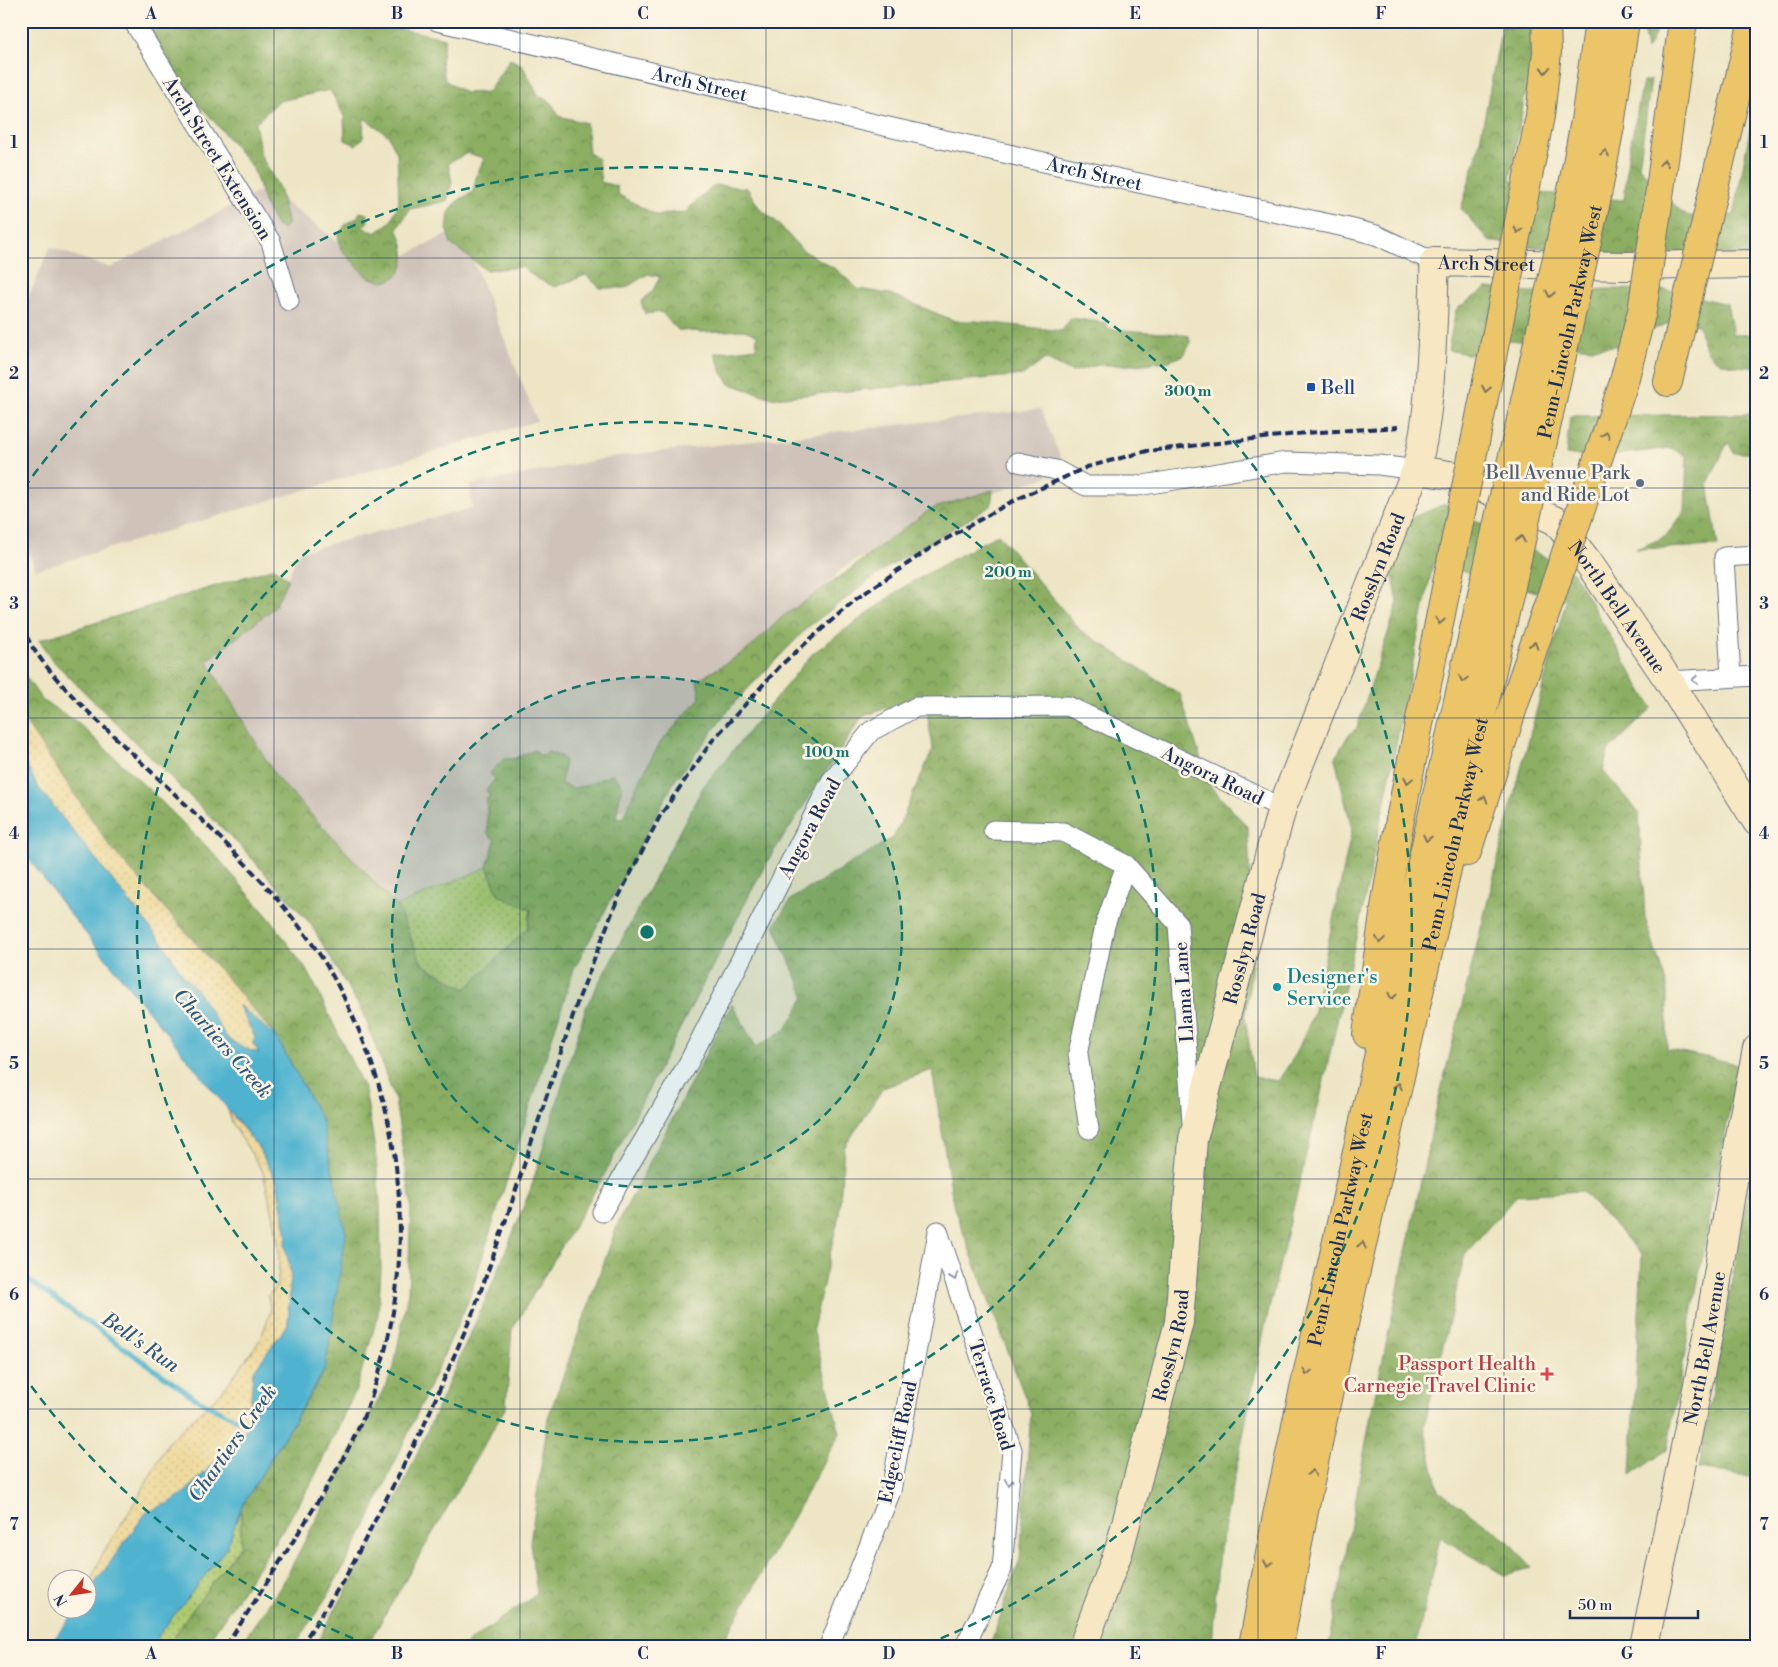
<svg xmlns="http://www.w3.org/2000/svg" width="1778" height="1667" viewBox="0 0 1778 1667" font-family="'Libre Bodoni',serif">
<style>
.industrial{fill:#cec2b9}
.grass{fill:url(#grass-dots);stroke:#657c67}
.forest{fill:url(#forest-crowns);stroke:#536e60}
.sand{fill:url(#sand-dots);stroke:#84847e}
.water{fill:#50b3cf;stroke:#367196}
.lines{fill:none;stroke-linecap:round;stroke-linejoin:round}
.stream{stroke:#50b3cf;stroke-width:5}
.street-casing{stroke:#646f82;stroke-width:21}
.secondary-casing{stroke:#646f82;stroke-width:30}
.highway-casing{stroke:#646f82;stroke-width:30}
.street{stroke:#fff;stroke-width:19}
.secondary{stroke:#f7e8c3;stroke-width:28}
.highway{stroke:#ecc569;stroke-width:28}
.rail{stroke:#1b2f5e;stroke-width:4;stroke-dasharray:8 4;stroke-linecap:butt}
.highway-bridge-casing{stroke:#646f82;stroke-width:30;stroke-linecap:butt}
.highway-bridge{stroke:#ecc569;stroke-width:28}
.oneway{stroke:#797263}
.oneway2{stroke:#8d97ae}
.grid{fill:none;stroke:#1b2f5e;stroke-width:1;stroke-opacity:0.55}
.ring{fill:none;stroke:#0f766e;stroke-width:2.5;stroke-dasharray:9 6}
.transit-dot{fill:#1a4fb4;stroke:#fcf5e5;stroke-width:2}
.service-dot{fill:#5c6f8a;stroke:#fcf5e5;stroke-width:2}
.culture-dot{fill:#0f9aa8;stroke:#fcf5e5;stroke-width:2}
.health-dot{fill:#e0444e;stroke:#fcf5e5;stroke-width:2}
.labels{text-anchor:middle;stroke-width:5;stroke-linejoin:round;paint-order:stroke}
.street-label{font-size:19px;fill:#1b2f5e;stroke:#fcf5e5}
.transit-label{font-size:19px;fill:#164399;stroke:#fcf5e5;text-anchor:start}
.service-label{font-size:19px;fill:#4e5e75;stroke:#fcf5e5;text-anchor:end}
.culture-label{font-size:19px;fill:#0d838f;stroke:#fcf5e5;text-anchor:start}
.health-label{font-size:19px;fill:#be3a42;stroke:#fcf5e5;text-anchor:end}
.water-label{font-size:20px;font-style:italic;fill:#2b5780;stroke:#fcf5e5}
.centre{fill:#0f766e;stroke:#fcf5e5;stroke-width:2.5}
.ring-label{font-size:15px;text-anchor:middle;font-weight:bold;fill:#0f766e;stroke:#fcf5e5;stroke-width:5;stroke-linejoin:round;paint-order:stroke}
.neatline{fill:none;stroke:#1b2f5e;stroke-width:2}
.grid-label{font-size:16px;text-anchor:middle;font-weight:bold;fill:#1b2f5e}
</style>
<defs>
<pattern id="grass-dots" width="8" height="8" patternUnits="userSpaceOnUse" patternTransform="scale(1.25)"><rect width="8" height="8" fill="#afca70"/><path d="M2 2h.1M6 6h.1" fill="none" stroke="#8ea45f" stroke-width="1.8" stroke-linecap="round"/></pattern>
<pattern id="forest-crowns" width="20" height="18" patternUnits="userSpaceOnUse" patternTransform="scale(1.25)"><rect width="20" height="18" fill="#8bae62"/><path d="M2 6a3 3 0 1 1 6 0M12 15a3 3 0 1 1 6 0" fill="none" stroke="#718e54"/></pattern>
<pattern id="sand-dots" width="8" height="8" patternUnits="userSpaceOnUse" patternTransform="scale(1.25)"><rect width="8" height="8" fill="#eeda9e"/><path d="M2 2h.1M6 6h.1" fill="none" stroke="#ccbb8a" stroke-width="1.8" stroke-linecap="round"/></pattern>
</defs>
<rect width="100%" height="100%" fill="#fcf5e5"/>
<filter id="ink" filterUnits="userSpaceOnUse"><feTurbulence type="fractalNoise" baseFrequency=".02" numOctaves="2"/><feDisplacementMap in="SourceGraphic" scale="10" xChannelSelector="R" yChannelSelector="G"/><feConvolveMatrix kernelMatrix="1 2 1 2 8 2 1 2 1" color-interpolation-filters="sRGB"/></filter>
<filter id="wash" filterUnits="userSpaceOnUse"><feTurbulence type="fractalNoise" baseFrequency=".0096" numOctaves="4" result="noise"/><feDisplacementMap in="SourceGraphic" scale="20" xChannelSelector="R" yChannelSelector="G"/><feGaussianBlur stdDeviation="1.12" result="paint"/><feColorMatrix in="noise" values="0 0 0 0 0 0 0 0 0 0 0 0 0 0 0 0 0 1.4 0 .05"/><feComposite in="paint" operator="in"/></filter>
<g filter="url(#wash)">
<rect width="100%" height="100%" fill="#ede5c4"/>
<path class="industrial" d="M 266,188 L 376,270 L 460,228 L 537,421 L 36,570 L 21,536 L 21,315 L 50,247 L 110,268 Z
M 1041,409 L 1066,471 L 948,507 L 841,569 L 638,803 L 397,906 L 277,778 L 207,661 L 274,608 L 299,552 L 472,508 L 470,485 L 618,456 Z"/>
<path class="grass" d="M 487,867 L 499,895 L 531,910 L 527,929 L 466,989 L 422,964 L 397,906 Z
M 241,1508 L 241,1545 L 187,1617 L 169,1646 L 150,1646 L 227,1547 Z"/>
<path class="forest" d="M 145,21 L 334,21 L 342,26 C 355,17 356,27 371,23 L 445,38 L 441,62 L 445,80 L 465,93 L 488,92 L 510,59 L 522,65 L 539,96 L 551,102 L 559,116 L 586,123 L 589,153 L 598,159 L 601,182 L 616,186 L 619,195 L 658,216 L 669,213 L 686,212 L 692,205 L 715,185 L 747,188 L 760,209 L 777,222 L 801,249 L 837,270 L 858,289 L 890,294 L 955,321 L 976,321 L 1062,331 L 1071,318 L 1106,323 L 1109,329 L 1178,334 L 1189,336 L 1190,343 L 1184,355 L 1169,361 L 1135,365 L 1098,365 L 1072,372 L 1045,359 L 1024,375 L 772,398 L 730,384 L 722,373 L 715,353 L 756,348 L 757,335 L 744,330 L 703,332 L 678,330 L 661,312 L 645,314 L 641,302 L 653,290 L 660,277 L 648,274 L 625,288 L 600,288 L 586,275 L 555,287 L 536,278 L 522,267 L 486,270 L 451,244 L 447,231 L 449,213 L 456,202 L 473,192 L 476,177 L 484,158 L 467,153 L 448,163 L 452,182 L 447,201 L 410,209 L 397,229 C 404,242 410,266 395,277 C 392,279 388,281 384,282 L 367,277 L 341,249 L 338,235 L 346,224 L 357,218 L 360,212 L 367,214 L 368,222 L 362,227 L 376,233 L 391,221 L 399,203 L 397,153 L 388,135 L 364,118 L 363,138 L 356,145 L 345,140 L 344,116 L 330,90 L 279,101 L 255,123 L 261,156 L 279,188 L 288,224 L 283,229 L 276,226 L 265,204 L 253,168 L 208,114 L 193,100 Z
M 1503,21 L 1549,21 L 1524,100 L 1510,180 L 1542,193 L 1624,200 L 1628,157 L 1643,82 L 1651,80 L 1639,167 L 1681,212 L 1689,216 L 1734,215 L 1757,92 L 1757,256 L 1613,257 L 1489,241 L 1461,209 L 1478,151 Z
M 1646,21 L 1662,21 L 1647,50 L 1644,33 Z
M 1486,288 L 1528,292 L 1611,289 L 1666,290 L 1727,304 L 1733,335 L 1757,334 L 1757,367 C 1720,367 1705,363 1699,325 L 1666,324 L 1616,346 L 1592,348 L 1510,340 L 1471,355 L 1448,350 L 1456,310 Z
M 1757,414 L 1757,453 L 1734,453 L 1728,442 L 1708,483 L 1718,546 L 1636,549 L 1665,537 L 1685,511 L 1687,456 L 1671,448 L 1613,455 L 1566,455 L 1570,416 Z
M 993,490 L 991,506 L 885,569 L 808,627 L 735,702 L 674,782 L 574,969 L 468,1302 L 364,1530 L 327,1596 L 295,1646 L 239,1646 L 282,1585 L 393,1371 L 408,1292 L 411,1203 L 395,1100 L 364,1015 L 310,923 L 244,850 L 50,658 L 39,640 L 274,568 L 288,579 L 274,608 L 207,661 L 277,778 L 397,906 L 422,964 L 466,989 L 527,929 L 531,910 L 499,895 L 487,867 L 495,840 L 488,834 L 486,799 L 490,796 L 486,790 L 495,779 L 490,773 L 504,759 L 512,759 L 535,750 L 539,755 L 544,754 L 548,752 L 562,757 L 565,761 L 561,784 L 573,788 L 584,786 L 613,774 L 622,785 L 616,818 L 622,819 L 637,785 L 660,743 L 700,698 L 697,681 L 749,649 L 782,617 L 840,577 L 876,549 L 931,509 Z
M 1445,504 L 1573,572 L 1652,708 L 1608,751 L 1603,771 L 1639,813 L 1645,918 L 1667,986 L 1667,1049 L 1738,1064 L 1667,1450 L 1631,1475 L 1642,1255 L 1582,1191 L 1517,1195 L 1465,1254 L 1424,1426 L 1438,1490 L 1507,1540 L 1532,1568 L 1504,1575 L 1440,1537 L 1416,1646 L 1329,1646 L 1371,1415 L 1437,1106 L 1514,795 L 1566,600 L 1433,563 L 1365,898 L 1321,1093 L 1265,1326 L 1218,1560 L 1212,1646 L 990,1646 L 1020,1559 L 1031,1413 L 954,1208 L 932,1070 L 883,1088 L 844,1148 L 839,1215 L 813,1329 L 840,1433 L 721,1646 L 463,1646 L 537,1594 L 530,1543 L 548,1418 L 618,1223 L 732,1004 L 756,1047 L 786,1029 L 805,997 L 774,926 L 791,899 L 894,837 L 933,749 L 924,694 L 862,717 L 765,865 L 601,1181 L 512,1330 L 506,1407 L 367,1646 L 315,1646 L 397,1499 L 492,1285 L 531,1188 L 586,1007 L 703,787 L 812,654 L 905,586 L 998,534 L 1080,630 L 1180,694 L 1209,785 L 1248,827 L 1253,958 L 1245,1017 L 1254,1077 L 1278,1081 L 1296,1054 L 1313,1015 L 1352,829 L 1335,759 L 1347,737 L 1357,728 L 1398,602 L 1391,568 L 1406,520 Z
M 21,670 L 42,700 L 77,722 L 160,800 L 217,857 L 270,919 L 310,975 L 365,1090 L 375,1149 L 380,1202 L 381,1270 L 378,1315 L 356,1390 L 310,1486 L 269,1551 L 205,1646 L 169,1646 L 187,1617 L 241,1545 L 241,1508 L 324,1372 L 321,1119 L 277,1038 L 223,974 L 111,848 L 21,716 Z
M 1757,1142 L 1757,1477 L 1698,1469 Z"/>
<path class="sand" d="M 21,716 L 111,848 L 223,974 L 277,1038 L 239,1007 L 255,1037 L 259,1053 L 245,1049 L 227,1038 L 198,992 L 184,976 L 161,941 L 38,787 L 21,755 Z
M 228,1111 L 257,1145 L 277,1182 L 287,1235 L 285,1245 L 291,1273 L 288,1324 L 253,1372 L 249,1426 L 187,1491 L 171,1502 L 146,1513 L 88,1593 L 88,1586 L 104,1551 L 138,1498 L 169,1441 L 222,1392 L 260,1340 L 271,1311 L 268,1296 L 277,1285 L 279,1270 L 279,1249 L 275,1223 L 263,1172 L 232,1123 Z"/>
<path class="water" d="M 21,755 L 38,787 L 161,941 L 184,976 L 198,992 L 227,1038 L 245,1049 L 259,1053 L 253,1044 L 255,1037 L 239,1005 L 277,1038 L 321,1119 L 346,1234 L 325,1369 L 241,1508 L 227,1547 L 150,1646 L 49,1646 L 76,1610 L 88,1610 L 88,1593 L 146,1513 L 171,1502 L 187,1491 L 249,1426 L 253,1372 L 288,1324 L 291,1273 L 285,1245 L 287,1235 L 277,1182 L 257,1145 L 66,909 L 21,848 Z"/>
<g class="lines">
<path class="stream" d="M 21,1275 L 195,1398 L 249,1426"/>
</g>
</g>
<g filter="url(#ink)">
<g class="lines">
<defs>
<g id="street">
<path d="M 133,21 L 271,242 L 289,301"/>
<path id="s1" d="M 437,21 C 740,94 1044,164 1349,228 L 1376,235 L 1434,262"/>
<path d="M 1018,462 L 1056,470 L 1086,486 L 1137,486 L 1286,462 L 1379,465 L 1416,470"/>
<path d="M 1731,677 L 1724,557 L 1757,555"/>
<path d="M 1669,681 L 1757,676"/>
<path d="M 993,830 L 1063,832 L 1126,865 L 1178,924 L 1192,1122"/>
<path d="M 1089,1129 L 1078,1054 L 1105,925 L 1126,865"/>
<path d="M 602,1212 L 689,1062 L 831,781 L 871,731 L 916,707 L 1068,706 L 1282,808"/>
<path d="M 938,1231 L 1012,1450 L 1002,1569 L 965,1646"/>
<path d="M 829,1646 L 891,1491 L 938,1232"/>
</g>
<g id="secondary">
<path id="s2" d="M 1416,470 L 1457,476 L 1556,521 L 1588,562 L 1669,681 L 1757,822"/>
<path id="s3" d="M 1083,1646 L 1119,1550 L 1179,1322 L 1193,1139 L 1282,808 L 1416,470 C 1427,428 1430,385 1432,342 C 1433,315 1435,288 1434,262 L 1625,266 L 1757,264"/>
<path id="s4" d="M 1644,1646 L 1708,1336 L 1742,1125 L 1757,1049"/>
</g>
<g id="highway">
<path d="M 1571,195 L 1585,121 L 1599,21"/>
<path d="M 1596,201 L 1610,126 L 1625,21"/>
<path d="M 1657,211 L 1683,21"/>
<path d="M 1702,239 L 1753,21"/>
<path d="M 1668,382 L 1689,293"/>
<path d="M 1467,852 L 1517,695 L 1551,597"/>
<path d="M 1367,1034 L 1386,901 L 1399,825 L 1449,573"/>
<path id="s5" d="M 1253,1646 L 1277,1516 L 1303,1393 L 1485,581"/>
<path id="s6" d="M 1279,1646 L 1302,1521 L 1327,1399 L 1511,586"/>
</g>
</defs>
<use href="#street" class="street-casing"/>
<use href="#secondary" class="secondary-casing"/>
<use href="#highway" class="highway-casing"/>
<use href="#street" class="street"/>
<use href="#secondary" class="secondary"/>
<use href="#highway" class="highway"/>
<path class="rail" d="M 21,625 C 26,633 29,643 35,651 C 58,684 88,712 117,739 C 156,777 196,813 234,852 C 266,885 296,919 322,958 C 337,982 349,1007 360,1033 C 410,1151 413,1282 369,1403 C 353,1446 328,1485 304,1524 C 278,1565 252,1606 226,1646
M 301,1646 L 345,1578 L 422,1430 L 474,1310 L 509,1211 L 577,1003 L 618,898 L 660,816 L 712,741 L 781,665 L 856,599 L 932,547 L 1011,502 L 1087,467 L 1147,451 L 1306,433 L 1398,427"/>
<defs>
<g id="highway-bridge">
<path d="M 1689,293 L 1702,239"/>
<path d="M 1449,573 L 1540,116 L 1547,52 L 1546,21"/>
<path d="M 1485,581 L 1571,195"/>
<path id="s7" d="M 1511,586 L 1596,201"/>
<path d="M 1551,597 L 1623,385 L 1642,311 L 1657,211"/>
</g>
</defs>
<use href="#highway-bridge" class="highway-bridge-casing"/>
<use href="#highway-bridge" class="highway-bridge"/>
</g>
<defs><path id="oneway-chevron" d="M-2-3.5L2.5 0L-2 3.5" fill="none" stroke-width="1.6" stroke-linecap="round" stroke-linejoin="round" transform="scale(1.25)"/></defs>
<g class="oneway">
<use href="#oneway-chevron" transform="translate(1545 70) rotate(94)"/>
<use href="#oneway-chevron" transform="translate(1605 153) rotate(-79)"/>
<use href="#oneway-chevron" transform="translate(1664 163) rotate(-82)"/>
<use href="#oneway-chevron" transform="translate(1518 230) rotate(101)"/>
<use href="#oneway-chevron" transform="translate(1550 294) rotate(102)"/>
<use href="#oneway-chevron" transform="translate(1486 389) rotate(101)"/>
<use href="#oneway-chevron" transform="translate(1606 435) rotate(-71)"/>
<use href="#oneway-chevron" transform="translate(1521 539) rotate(-77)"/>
<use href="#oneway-chevron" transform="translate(1440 621) rotate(101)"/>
<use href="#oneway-chevron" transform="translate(1534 645) rotate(-71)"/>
<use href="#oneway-chevron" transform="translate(1463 679) rotate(103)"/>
<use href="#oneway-chevron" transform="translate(1408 780) rotate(101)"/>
<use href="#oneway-chevron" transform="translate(1484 799) rotate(-72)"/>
<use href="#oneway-chevron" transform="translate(1427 838) rotate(103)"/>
<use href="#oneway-chevron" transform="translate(1380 940) rotate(98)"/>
<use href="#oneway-chevron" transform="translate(1392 996) rotate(103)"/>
<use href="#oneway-chevron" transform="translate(1398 1086) rotate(-77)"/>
<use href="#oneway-chevron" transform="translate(1362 1245) rotate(-77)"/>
<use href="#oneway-chevron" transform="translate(1307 1372) rotate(103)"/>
<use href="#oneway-chevron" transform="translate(1312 1473) rotate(-78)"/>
<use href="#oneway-chevron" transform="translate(1268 1564) rotate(100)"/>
</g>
<g class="oneway2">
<use href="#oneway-chevron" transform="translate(1695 680) rotate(176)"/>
<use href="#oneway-chevron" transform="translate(954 1277) rotate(71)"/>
<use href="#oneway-chevron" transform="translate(1009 1482) rotate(95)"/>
</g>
</g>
<path class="grid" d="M 274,21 L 274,1646M 520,21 L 520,1646M 766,21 L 766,1646M 1012,21 L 1012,1646M 1258,21 L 1258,1646M 1504,21 L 1504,1646M 21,258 L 1757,258M 21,488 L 1757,488M 21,718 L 1757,718M 21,949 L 1757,949M 21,1179 L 1757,1179M 21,1409 L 1757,1409"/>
<circle cx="647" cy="932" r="255" fill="#0f766e" fill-opacity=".12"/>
<g class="ring">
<circle cx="647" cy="932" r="255"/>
<circle cx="647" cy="932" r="510"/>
<path d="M367 1644A765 765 0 0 1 24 1376M24 488A765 765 0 1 1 927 1644"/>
</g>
<rect class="transit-dot" x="1306" y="382" width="10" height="10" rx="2.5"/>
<circle class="service-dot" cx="1640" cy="483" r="5"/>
<circle class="culture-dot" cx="1277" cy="987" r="5"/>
<path class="health-dot" d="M1544.5 1366.5h5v5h5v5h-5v5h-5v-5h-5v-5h5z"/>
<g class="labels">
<g class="street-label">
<text dy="7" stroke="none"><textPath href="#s1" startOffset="270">Arch Street</textPath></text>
<text transform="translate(218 158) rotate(58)" y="7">Arch Street Extension</text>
<text dy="7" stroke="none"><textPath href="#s1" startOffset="675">Arch Street</textPath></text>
<text dy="7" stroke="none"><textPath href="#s3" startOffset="1490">Arch Street</textPath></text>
<text dy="7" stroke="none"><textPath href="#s7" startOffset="271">Penn-Lincoln Parkway West</textPath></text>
<text dy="7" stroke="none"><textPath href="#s3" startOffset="1124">Rosslyn Road</textPath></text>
<text dy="7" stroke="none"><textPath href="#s2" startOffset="256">North Bell Avenue</textPath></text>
<text transform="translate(1213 775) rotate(26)" y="7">Angora Road</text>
<text transform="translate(809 828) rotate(-62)" y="7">Angora Road</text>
<text dy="7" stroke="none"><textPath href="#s6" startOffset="831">Penn-Lincoln Parkway West</textPath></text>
<text dy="7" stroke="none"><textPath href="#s3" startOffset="719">Rosslyn Road</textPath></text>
<text transform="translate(1183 992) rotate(-94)" y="7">Llama Lane</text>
<text dy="7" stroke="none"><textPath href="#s5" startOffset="426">Penn-Lincoln Parkway West</textPath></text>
<text dy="7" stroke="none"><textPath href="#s3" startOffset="314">Rosslyn Road</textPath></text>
<text dy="7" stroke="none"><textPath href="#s4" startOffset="304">North Bell Avenue</textPath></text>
<text transform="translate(992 1395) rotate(73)" y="7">Terrace Road</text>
<text transform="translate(897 1442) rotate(-78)" y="7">Edgecliff Road</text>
</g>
<g class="transit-label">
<text x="1321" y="394">Bell</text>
</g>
<g class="service-label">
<text x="1630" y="479">Bell Avenue Park<tspan x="1630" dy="22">and Ride Lot</tspan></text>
</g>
<g class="culture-label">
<text x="1287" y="983">Designer's<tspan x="1287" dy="22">Service</tspan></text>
</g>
<g class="health-label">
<text x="1536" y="1370">Passport Health<tspan x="1536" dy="22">Carnegie Travel Clinic</tspan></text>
</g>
<g class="water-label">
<text transform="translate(223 1043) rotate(49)" y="7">Chartiers Creek</text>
<text transform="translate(141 1342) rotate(35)" y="7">Bell's Run</text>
<text transform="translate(232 1443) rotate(-55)" y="7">Chartiers Creek</text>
</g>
</g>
<circle cx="647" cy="932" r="8" class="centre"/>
<g class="ring-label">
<text x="1188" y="396">300 m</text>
<text x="1008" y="577">200 m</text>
<text x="827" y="757">100 m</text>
</g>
<rect width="1778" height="1667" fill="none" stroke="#fcf5e5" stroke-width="55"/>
<g transform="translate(72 1594) rotate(240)"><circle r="24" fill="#fcf5e5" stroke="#a2a6af"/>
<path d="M0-4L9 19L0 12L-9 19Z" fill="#c8321e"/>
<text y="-8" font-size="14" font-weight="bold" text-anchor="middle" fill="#1b2f5e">N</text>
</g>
<path d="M1570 1610v8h128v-8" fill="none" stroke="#1b2f5e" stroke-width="2.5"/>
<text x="1578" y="1610" font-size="15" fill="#1b2f5e" stroke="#fcf5e5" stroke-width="4" paint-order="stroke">50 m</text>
<rect x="28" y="28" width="1722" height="1612" class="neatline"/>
<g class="grid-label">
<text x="151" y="19">A</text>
<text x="397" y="19">B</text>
<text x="643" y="19">C</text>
<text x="889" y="19">D</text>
<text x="1135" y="19">E</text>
<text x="1381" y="19">F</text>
<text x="1627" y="19">G</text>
<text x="14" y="148">1</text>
<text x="1764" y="148">1</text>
<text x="14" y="379">2</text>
<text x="1764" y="379">2</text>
<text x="14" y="609">3</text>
<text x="1764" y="609">3</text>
<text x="14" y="839">4</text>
<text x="1764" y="839">4</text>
<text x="14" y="1069">5</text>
<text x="1764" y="1069">5</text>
<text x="14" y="1300">6</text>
<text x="1764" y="1300">6</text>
<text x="14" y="1530">7</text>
<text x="1764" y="1530">7</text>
<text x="151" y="1659">A</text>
<text x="397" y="1659">B</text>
<text x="643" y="1659">C</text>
<text x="889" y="1659">D</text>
<text x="1135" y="1659">E</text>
<text x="1381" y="1659">F</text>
<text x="1627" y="1659">G</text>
</g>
</svg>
